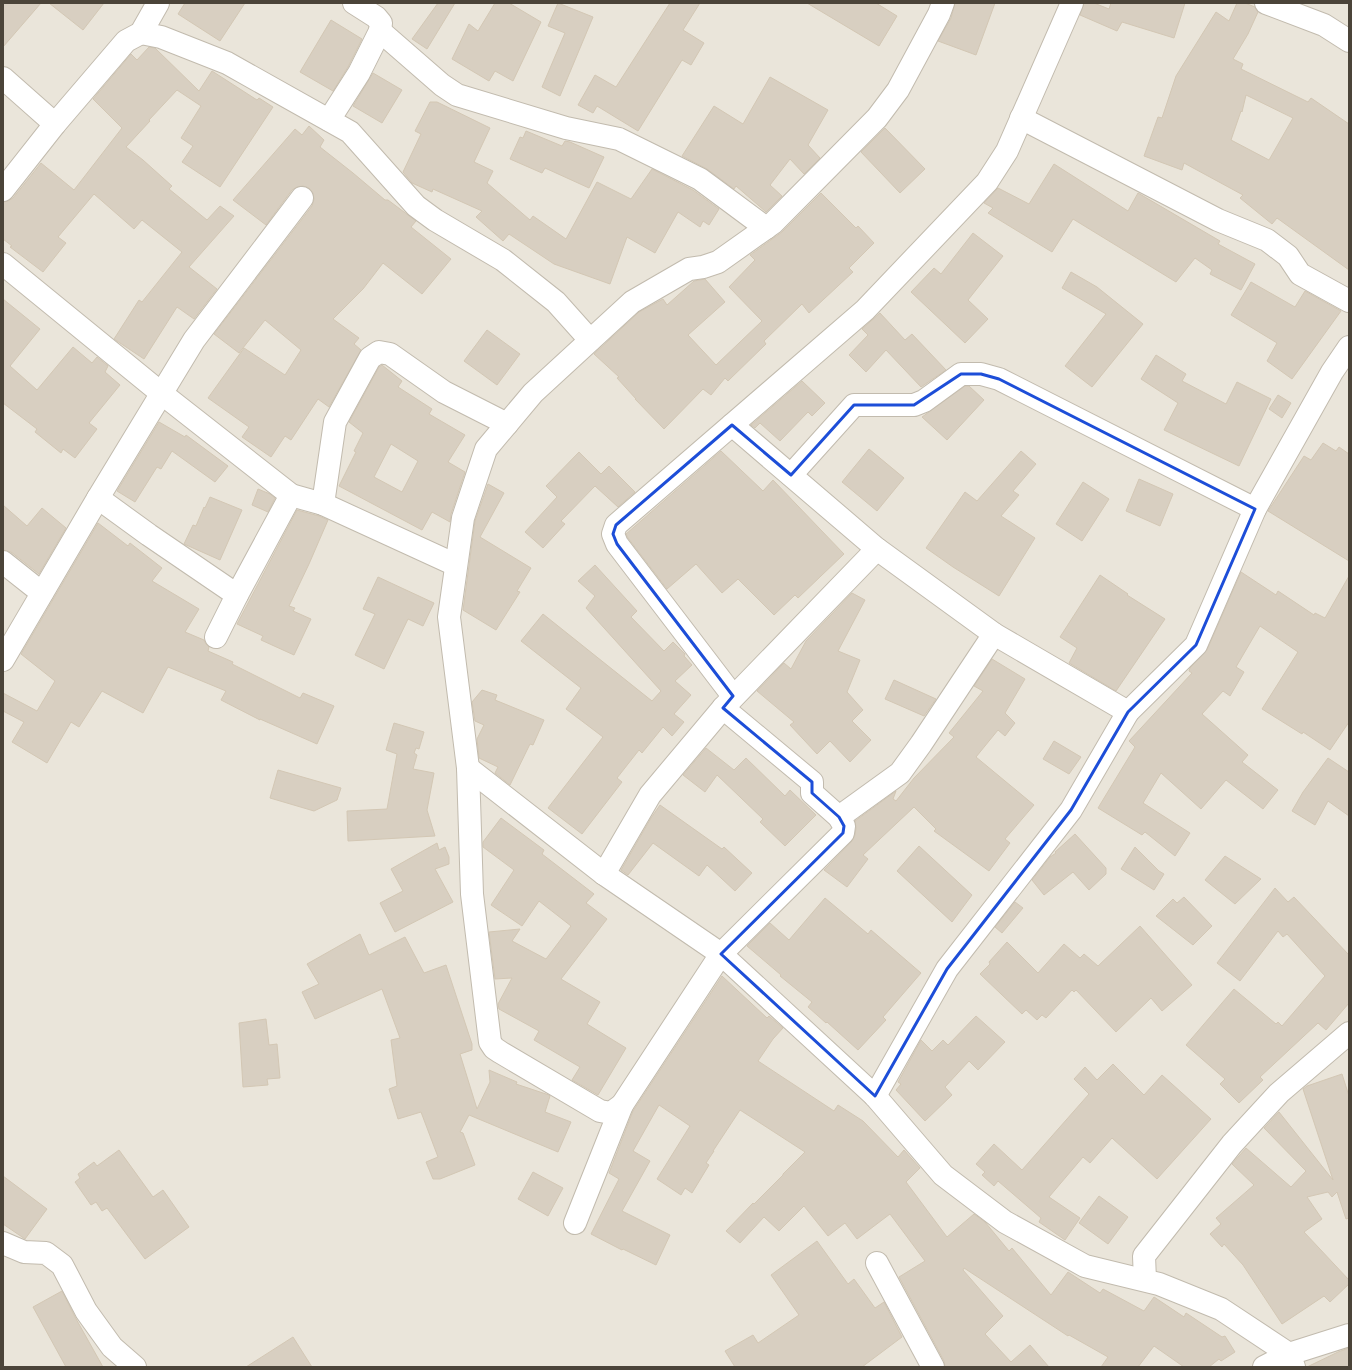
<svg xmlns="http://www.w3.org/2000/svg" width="1352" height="1370" font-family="'Golos Text',sans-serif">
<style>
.residential{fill:#eae5da}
.building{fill:#d8cfc1;stroke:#d3c7b4;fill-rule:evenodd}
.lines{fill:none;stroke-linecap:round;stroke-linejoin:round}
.street-casing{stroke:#c2bbae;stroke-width:24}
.street{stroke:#fff;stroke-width:22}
.marked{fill:none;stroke:#1d4ed8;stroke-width:3;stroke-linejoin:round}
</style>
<rect width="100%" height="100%" fill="#f6f3ec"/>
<rect class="residential" x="3" y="3" width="1346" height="1364"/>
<g class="building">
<polygon points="3,3 41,3 3,47"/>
<polygon points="49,3 104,3 83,30"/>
<polygon points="185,3 245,3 220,41 178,14"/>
<polygon points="438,3 455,3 427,49 412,39"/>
<polygon points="495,3 509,3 541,22 513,81 495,71 489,81 452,59 469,24 478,31"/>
<polygon points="558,3 593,17 560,96 542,87 565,33 548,26"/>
<polygon points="670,3 700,3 683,30 704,43 691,65 682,60 638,131 597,106 593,113 578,105 595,75 616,87"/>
<polygon points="807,3 876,3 897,16 879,46"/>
<polygon points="955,3 995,3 976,55 938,41 951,18"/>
<polygon points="1084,3 1094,3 1109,9 1111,3 1185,3 1174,38 1122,22 1117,31 1080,15"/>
<path d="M1237,3H1245L1255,7L1258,12L1248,34L1233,59L1243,64L1241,69L1308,102L1311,98L1349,124V270L1277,218L1272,224L1240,198L1243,195L1184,163L1182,170L1144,156L1158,117L1162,118L1176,76L1216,12L1229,21ZM1246,95L1293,118L1269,160L1231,140L1241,111L1242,112Z"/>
<polygon points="331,20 362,39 348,67 333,91 300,72"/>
<polygon points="149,47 155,48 199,91 212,71 257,100 259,98 273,107 220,187 182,162 193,146 181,138 201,106 177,90 149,120 150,121 126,147 143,160 172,186 169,189 207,220 220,206 234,216 189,267 217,289 194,319 177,307 144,359 114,339 139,300 142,302 182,252 142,220 134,229 94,194 58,237 66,243 43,272 10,247 12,246 3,239 3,202 8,201 13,198 41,163 74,190 122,128 93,99 131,54 137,60"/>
<polygon points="373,73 402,90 382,123 353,106"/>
<polygon points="770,77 828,110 808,145 820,158 804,174 790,159 770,185 782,196 766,212 736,186 734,189 707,169 682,156 714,106 743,124"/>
<polygon points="430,102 437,102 490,128 474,162 493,171 487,183 530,220 533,216 566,239 597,182 631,199 652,169 693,190 719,209 709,225 703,221 700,227 678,212 655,253 627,237 610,284 554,264 509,234 503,241 476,217 482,211 433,189 432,192 412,183 403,172 421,134 415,131"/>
<polygon points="309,126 324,140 320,147 353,173 385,200 388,200 416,221 411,227 451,259 422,294 383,263 363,289 333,319 359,338 354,344 361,350 329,407 318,399 291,440 285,436 271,457 242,437 249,427 208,398 244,348 285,375 301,350 265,320 239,353 214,334 312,206 314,199 313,193 309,188 303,186 297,187 292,190 266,225 233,200 295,129 302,135"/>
<polygon points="885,128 925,169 900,193 861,152"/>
<polygon points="526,131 562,146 565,141 570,142 604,157 589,188 545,168 542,173 510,159 520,137 523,138"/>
<polygon points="1054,164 1128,211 1138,193 1220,241 1218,244 1255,264 1241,290 1210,274 1212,270 1195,258 1176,282 1073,219 1052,252 988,213 993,208 984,203 998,188 1029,204"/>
<polygon points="821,193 856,228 858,226 874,243 849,268 853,272 809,313 802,304 764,341 766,344 728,381 725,378 711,395 703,389 664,429 635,399 636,399 617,378 619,377 594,354 639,312 663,299 667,305 694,281 705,279 725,302 688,335 716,365 762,321 729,287 755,260 750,255 782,232"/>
<polygon points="973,233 1003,256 968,300 988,319 965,343 911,292 934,268 941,274"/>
<polygon points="1071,272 1097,287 1143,324 1092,387 1065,366 1106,314 1062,288"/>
<polygon points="1251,282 1295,307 1305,291 1341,311 1292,379 1267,361 1277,343 1231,315"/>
<polygon points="3,299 40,329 10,366 37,390 73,347 92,363 97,357 108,366 105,372 120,385 89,423 97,429 75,458 63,449 61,453 35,432 37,429 3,403"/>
<polygon points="880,313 905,340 912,334 946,370 921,387 886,350 866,372 849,355 868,335 862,329"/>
<polygon points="487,330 520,354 497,385 464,361"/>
<polygon points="1156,355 1186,374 1182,381 1226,404 1237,382 1271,399 1239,466 1164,430 1178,403 1141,379"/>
<path d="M382,365L402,381L398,387L432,409L429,414L465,435L448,462L465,472L451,514L450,522L432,512L422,530L339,486L356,452L354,451L363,433L349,422L379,367ZM391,444L418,461L402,492L374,477Z"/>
<polygon points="802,381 825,403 812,416 808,412 780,441 760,423 755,428 751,425"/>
<polygon points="965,386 969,386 984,400 947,440 922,417"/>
<polygon points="1278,395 1291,403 1282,418 1269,409"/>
<polygon points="159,422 185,437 186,435 228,466 215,482 172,451 161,469 157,467 135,502 117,491"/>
<polygon points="1323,443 1336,451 1339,447 1349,454 1349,561 1268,511 1304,456 1311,460"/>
<polygon points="869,449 904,478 877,511 842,482"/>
<polygon points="721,451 763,491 773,480 844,554 798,598 795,595 774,615 738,579 722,593 696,564 667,589 628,538 626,534"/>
<polygon points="1021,451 1036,464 1013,491 1019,495 1001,516 1035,538 999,596 953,567 926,548 965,492 977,501"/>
<polygon points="579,452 601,474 609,466 635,492 618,507 595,486 561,521 565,524 543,548 525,532 557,497 546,486"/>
<polygon points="1139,479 1173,494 1160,526 1126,511"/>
<polygon points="1083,482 1109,499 1082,541 1056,524"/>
<polygon points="488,484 504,493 480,537 531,568 517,591 520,592 496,630 463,610 475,521"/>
<polygon points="258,489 270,494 275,498 268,512 252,505"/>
<polygon points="210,497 242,510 220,560 184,544 193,525 196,526 204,507 205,508"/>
<polygon points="3,505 27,526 42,508 66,528 39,574 11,552 3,550"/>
<polygon points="297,510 319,516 328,520 309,564 289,606 295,608 293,611 311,619 294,655 261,640 263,636 237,624"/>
<polygon points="98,523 128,546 130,543 162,568 152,581 199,609 185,632 204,640 206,644 209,647 208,651 233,662 232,664 300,698 303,693 334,706 317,744 260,719 260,720 221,700 226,691 168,667 143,713 102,691 79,727 71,722 47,763 12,742 24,722 3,711 3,693 37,711 55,681 21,654"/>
<polygon points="595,565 637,611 631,617 664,651 673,642 685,654 684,656 692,665 675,681 691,695 674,714 684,722 672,736 663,727 642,753 639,750 617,778 622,782 582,834 548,808 603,737 566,709 581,688 521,641 543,614 652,701 661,691 586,608 595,596 578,581"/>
<polygon points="1241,572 1276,595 1278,591 1314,615 1315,613 1325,618 1349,576 1349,722 1330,750 1303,732 1302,734 1262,709 1298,652 1260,626 1236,667 1244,672 1230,696 1223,691 1202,714 1248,755 1242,762 1278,790 1263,809 1226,780 1201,809 1161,773 1143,803 1190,833 1175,856 1145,832 1142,835 1098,808 1135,747 1129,741 1192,673 1189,671 1190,668 1207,650"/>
<polygon points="1100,575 1128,594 1127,595 1165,619 1116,691 1069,663 1077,648 1060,637"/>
<polygon points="378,577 434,603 423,626 408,619 384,669 355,655 375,614 363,609"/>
<polygon points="852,593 865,600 838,651 860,660 847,692 863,710 852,721 871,740 850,762 830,741 817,754 790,725 794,722 757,691 784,663 791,669 806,641"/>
<polygon points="992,659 1025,679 1005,713 1015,723 1005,736 998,730 976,757 1034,805 1005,839 1010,843 989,871 934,831 936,829 914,807 863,855 868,859 847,887 824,870 852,841 855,835 856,828 855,821 896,791 893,799 896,801 914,778 954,737 949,733 983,691 974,686"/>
<polygon points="894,680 936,699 924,716 885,699"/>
<polygon points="482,690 497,695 495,700 544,720 533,745 530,744 510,785 495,773 498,767 479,758 477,739 484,725 475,721 472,702"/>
<polygon points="394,723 424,732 419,749 416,748 414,753 417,755 413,769 434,773 427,810 435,836 348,841 347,811 387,809 397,754 386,750"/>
<polygon points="1054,741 1081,757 1069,774 1043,759"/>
<polygon points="706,748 734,770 746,758 785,796 790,790 816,815 785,846 760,822 763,819 717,775 705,792 683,775"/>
<polygon points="1328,758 1349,772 1349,816 1328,801 1315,825 1292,811 1303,792"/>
<polygon points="278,770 341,788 337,800 314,811 270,798"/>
<polygon points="660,805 722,849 724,847 752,873 735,891 707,865 699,876 653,843 628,875 621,870 651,818"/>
<polygon points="501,818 544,850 542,854 594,894 586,903 607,919 561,979 600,1002 587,1024 626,1048 598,1095 572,1080 580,1067 534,1040 539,1031 499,1009 498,1004 512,978 495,979 489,932 520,929 512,941 546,959 571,926 539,901 522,926 491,905 514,870 483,847 483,842"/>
<polygon points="1075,834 1106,868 1106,874 1089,890 1073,872 1044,895 1032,880 1050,857 1056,853 1055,852"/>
<polygon points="437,843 439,850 445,847 449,857 449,864 435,869 453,902 395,932 380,903 403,891 391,869"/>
<polygon points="919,846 972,895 952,922 897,871"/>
<polygon points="1135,847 1159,871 1164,874 1154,890 1121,869"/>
<polygon points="1225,856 1261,879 1235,904 1205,880"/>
<polygon points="1275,888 1288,902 1294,897 1349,955 1349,1003 1326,1030 1318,1023 1260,1077 1263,1080 1239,1103 1220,1084 1225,1079 1186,1045 1234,989 1276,1024 1278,1022 1282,1026 1325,976 1287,934 1283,937 1278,931 1240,981 1217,963"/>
<polygon points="1184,897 1212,926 1193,945 1156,916 1173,899 1177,903"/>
<polygon points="825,898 868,934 871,930 921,973 883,1017 886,1020 858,1050 827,1022 826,1023 808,1007 812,1002 780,976 781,975 747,946 770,923 789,940"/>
<polygon points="1015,902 1023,908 1002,933 995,927"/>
<polygon points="1140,926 1192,985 1162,1011 1151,998 1116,1032 1076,990 1074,992 1072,990 1046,1018 1042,1015 1037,1020 1026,1010 1022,1014 980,974 990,964 989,962 1007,942 1038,973 1064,944 1080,958 1084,954 1098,966"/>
<polygon points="360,934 369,955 405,937 424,973 446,965 472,1044 472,1050 460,1054 477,1109 490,1082 489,1070 517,1082 516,1084 549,1095 550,1096 545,1112 571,1122 558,1152 469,1115 460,1132 463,1133 475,1165 440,1179 433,1179 426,1162 438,1157 421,1112 398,1119 389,1089 397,1086 391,1040 400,1038 382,989 315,1019 302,992 319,984 307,964"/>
<polygon points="722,976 767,1018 769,1016 783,1028 773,1039 758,1061 834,1111 838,1105 863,1121 898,1157 904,1150 920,1168 906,1182 947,1237 974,1214 985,1222 1009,1251 1012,1248 1051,1295 1068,1272 1100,1293 1103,1289 1144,1311 1154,1297 1184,1317 1186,1313 1222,1337 1225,1336 1235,1352 1221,1361 1219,1359 1209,1367 1184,1367 1154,1346 1138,1367 1101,1367 1108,1357 1069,1335 1068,1336 964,1268 963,1270 1003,1316 985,1334 1011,1362 1030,1345 1049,1367 945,1367 944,1361 899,1277 925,1261 890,1214 857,1239 845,1223 828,1236 804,1206 779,1231 764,1217 740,1243 726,1231 753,1203 754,1204 783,1175 783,1174 805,1152 740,1110 713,1151 714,1151 706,1163 709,1165 692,1193 685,1188 681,1195 657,1179 690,1126 659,1105 633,1151 650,1161 622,1211 670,1235 656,1265 623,1249 622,1250 591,1234 619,1179 609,1173 633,1111"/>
<polygon points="976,1016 1005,1042 978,1070 969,1061 945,1087 952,1095 925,1121 896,1090 901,1084 898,1082 921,1040 932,1051 943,1040 948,1045"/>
<polygon points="266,1019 269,1045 277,1044 280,1078 267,1079 268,1085 243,1087 239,1023"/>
<polygon points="1113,1064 1144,1095 1162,1075 1211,1119 1157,1179 1112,1138 1090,1163 1083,1157 1049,1197 1080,1218 1065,1240 1039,1222 1041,1218 998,1181 994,1186 982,1175 985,1172 976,1164 994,1144 1022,1170 1089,1094 1074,1079 1085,1067 1097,1080"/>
<polygon points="1342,1074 1349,1096 1349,1218 1346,1219 1337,1192 1332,1197 1328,1192 1307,1197 1322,1219 1304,1232 1349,1280 1349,1284 1330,1302 1324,1296 1282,1324 1243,1265 1224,1244 1222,1247 1210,1234 1221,1224 1216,1218 1254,1185 1232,1164 1246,1148 1291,1187 1306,1171 1264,1128 1279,1112 1333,1180 1303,1089 1307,1086"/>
<polygon points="119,1150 153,1197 163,1190 189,1227 145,1259 107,1208 102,1211 96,1202 91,1205 75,1182 80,1178 78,1174 94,1162 97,1166"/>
<polygon points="533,1172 563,1188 548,1216 518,1199"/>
<polygon points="3,1176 47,1209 25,1239 3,1224"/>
<polygon points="1099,1196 1128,1217 1108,1244 1079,1223"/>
<polygon points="817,1241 848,1284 854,1279 875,1308 884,1302 902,1337 862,1367 735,1367 725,1351 753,1335 758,1343 799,1315 771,1275"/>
<polygon points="62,1291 75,1317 103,1367 66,1367 33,1307"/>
<polygon points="293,1337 312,1367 246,1367"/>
<polygon points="1349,1348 1349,1367 1307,1367 1338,1352"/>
</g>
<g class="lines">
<g class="street-casing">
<g id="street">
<polyline points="1266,3 1324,25 1349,41"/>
<polyline points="380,31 442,85 457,95 566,128 619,139 700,179 766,228"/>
<polyline points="141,33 161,37 227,63 350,132 416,206 435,220 503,260 556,302 590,340"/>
<polyline points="3,78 55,124"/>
<polyline points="1021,118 1218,220 1267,240 1288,256 1300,274 1349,301"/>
<polyline points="329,120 359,73 380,31 381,23 376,17 354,3"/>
<polyline points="3,190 55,124 126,41 141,33 158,3"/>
<polyline points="3,264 161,393 291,495 323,504 456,565"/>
<polyline points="732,425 877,549 994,634 1128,712"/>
<polyline points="791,475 854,405 914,405 924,401 961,374 981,374 999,379 1255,509"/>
<polyline points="98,498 149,535 237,595"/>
<polyline points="323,504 335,422 370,358 379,352 390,354 444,392 507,424"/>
<polyline points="3,562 42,593"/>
<polyline points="216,637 237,595 291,495"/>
<polyline points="3,660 98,498 194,340 302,198"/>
<polyline points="733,696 617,544 613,534 616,525 865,310 987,182 1007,151 1072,3"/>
<polyline points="468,768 604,874 721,954 875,1096 943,1175 1005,1222 1085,1266 1159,1284 1221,1309 1289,1354 1294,1367"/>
<polyline points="839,817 900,773 921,744 994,634"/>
<polyline points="604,874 650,795 723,708 877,549"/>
<polyline points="875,1096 947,969 1071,810 1128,712 1196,645 1255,509 1332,372 1349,347"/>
<polyline points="622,1105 611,1113 600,1111 500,1052 494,1048 490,1042 472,894 468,768 449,617 463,518 486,449 533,393 632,302 689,269 703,267 718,262 773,223 877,118 898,90 939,14 943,3"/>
<polyline points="575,1223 622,1105 721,954 843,833 844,826 839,817 812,793 812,782 723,708"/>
<polyline points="3,1243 24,1252 46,1253 62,1265 86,1311 112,1347 135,1367"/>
<polyline points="877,1263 933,1367"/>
<polyline points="1145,1280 1144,1256 1232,1144 1279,1093 1349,1033"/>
<polyline points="1264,1367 1289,1354 1349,1335"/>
</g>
</g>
<use href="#street" class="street"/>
</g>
<path class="marked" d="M961,374H981L999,379L1255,509L1196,645L1128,712L1071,810L947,969L875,1096L721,954L843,833L844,826L839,817L812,793V782L723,708L733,696L617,544L613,534L616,525L732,425L791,475L854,405H914Z"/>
<rect width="1352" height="1370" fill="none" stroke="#4b4439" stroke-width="8"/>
</svg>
